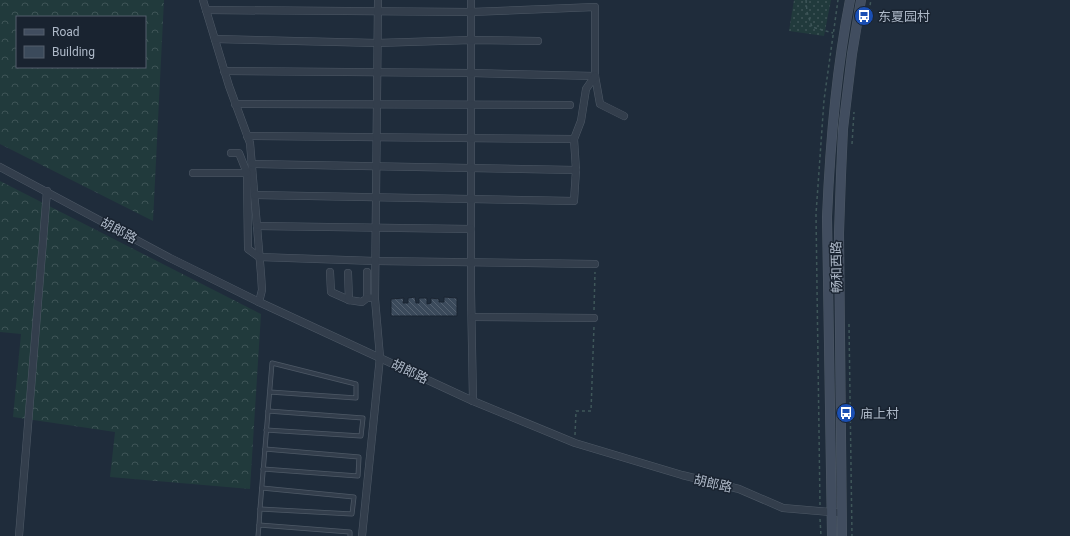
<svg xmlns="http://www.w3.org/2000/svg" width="1070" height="536" font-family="Roboto,'Noto Sans SC',sans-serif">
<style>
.forest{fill:url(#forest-crowns);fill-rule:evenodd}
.park{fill:url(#park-dots)}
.building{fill:url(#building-back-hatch);stroke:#1b2532}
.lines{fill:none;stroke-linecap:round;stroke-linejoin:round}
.lane-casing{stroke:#4e5966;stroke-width:5}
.street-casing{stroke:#4e5966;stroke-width:8}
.secondary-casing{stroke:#4e5966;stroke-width:10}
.path{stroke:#3f575a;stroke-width:1.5;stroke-dasharray:3 3;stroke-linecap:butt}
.lane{stroke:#333e4c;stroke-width:3.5}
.street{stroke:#333e4c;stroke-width:7}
.secondary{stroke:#414d5f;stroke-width:9}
.labels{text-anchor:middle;stroke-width:3;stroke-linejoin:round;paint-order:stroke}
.poi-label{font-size:13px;fill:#aeb9c8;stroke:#192330;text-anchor:start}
.street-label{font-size:13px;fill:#aeb9c8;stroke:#192330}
</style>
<defs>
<pattern id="forest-crowns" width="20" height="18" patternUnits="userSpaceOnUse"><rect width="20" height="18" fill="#213a3c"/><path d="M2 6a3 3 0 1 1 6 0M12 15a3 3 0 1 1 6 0" fill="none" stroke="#3f5457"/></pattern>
<pattern id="park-dots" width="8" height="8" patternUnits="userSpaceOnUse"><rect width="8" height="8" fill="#213a3c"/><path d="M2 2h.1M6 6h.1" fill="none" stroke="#3f5457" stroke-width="1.8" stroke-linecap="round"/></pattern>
<pattern id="building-back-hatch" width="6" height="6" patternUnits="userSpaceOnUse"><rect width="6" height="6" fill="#3b4a5b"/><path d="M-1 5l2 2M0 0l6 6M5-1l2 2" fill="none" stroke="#556271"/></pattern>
</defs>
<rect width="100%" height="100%" fill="#1f2c3b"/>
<g class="forest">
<path d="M0,0H164L153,221L0,144ZM17,17H145V67H17Z"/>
<polygon points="0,181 261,314 250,489 110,477 115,432 13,417 21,334 0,332"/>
</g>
<polygon class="park" points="794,0 831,0 824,36 789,31"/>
<polygon class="building" points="415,297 416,303 419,303 419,298 427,298 427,304 431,303 431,298 439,299 439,302 444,302 444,297 457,298 457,316 391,316 391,299 404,298 403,303 408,303 408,298"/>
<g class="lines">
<g class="lane-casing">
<g id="lane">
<polyline points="266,430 361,436 363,418 268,411"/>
<polyline points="263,469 358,476 359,457 265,449"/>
<polyline points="260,509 352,514 354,497 262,488"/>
<polyline points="259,525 260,509 272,363 356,384 356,398 270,392"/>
<polyline points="258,536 259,525 350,532 350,536"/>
</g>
</g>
<g class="street-casing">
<g id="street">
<polyline points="203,0 229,86 250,143 261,274 262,290 259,302"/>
<polyline points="471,0 471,292 473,401"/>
<polyline points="206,10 471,12 595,7 595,76 600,104 624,116"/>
<polyline points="215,39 377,43 471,40 538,41"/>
<polyline points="224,71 471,73 595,76"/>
<polyline points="235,104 570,105"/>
<polyline points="247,136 574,139"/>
<polyline points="231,153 239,153 247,173 248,249 259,257 375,261 595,264"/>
<polyline points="252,164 576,170"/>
<polyline points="0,167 170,258 259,302 473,401 575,443 682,475 739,489 783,508 842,513"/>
<polyline points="193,173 247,173"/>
<polyline points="255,195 574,201 576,170 574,139 581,121 586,89 595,76"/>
<polyline points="257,226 471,229"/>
<polyline points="330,272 331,292 349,300"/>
<polyline points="367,272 367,298 371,298"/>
<polyline points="348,273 349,300 362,302 367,298"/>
<polyline points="472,317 594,318"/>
<polyline points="19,536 47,191"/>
<polyline points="362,536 380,357 375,299 378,0"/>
</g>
</g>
<g class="secondary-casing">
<g id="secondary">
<path d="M832,536L827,217C830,145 836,71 850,0"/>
<polyline points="842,536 839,233 841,175 843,129 852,54 861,0"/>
</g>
</g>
<g class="path">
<polyline points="806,0 807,12 812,27 833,33"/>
<polyline points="869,11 871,0"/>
<polyline points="852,144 854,112"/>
<polyline points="594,310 595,272"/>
<polyline points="849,324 852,536"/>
<polyline points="575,435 576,411 591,411 594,326"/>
<polyline points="820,505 816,214 824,100 838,0"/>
<polyline points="820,519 821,536"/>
</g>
<use href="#lane" class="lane"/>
<use href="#street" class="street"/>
<use href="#secondary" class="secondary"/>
</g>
<defs>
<g id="bus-disc" transform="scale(1)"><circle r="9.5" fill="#1a4fb4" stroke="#192330"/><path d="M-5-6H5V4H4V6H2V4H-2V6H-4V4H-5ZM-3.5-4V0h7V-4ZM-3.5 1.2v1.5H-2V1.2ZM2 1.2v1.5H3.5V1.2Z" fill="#fff"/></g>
</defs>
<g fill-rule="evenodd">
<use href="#bus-disc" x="864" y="16"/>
<use href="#bus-disc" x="846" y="413"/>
</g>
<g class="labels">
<g class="poi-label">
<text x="878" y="21">东夏园村</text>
<text x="860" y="418">庙上村</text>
</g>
<g class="street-label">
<text transform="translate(119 230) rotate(28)" y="5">胡郎路</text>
<text transform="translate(836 267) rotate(-91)" y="5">畅和西路</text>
<text transform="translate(410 371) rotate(26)" y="5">胡郎路</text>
<text transform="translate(713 483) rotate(13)" y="5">胡郎路</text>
</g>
</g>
<rect x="16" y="16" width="130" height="52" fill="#192330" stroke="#555f6d"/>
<rect x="24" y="29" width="20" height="6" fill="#414d5f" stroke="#555f6d"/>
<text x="52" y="36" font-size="12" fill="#aeb9c8">Road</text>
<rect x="24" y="46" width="20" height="12" fill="#3b4a5b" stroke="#555f6d"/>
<text x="52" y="56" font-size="12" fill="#aeb9c8">Building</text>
</svg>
